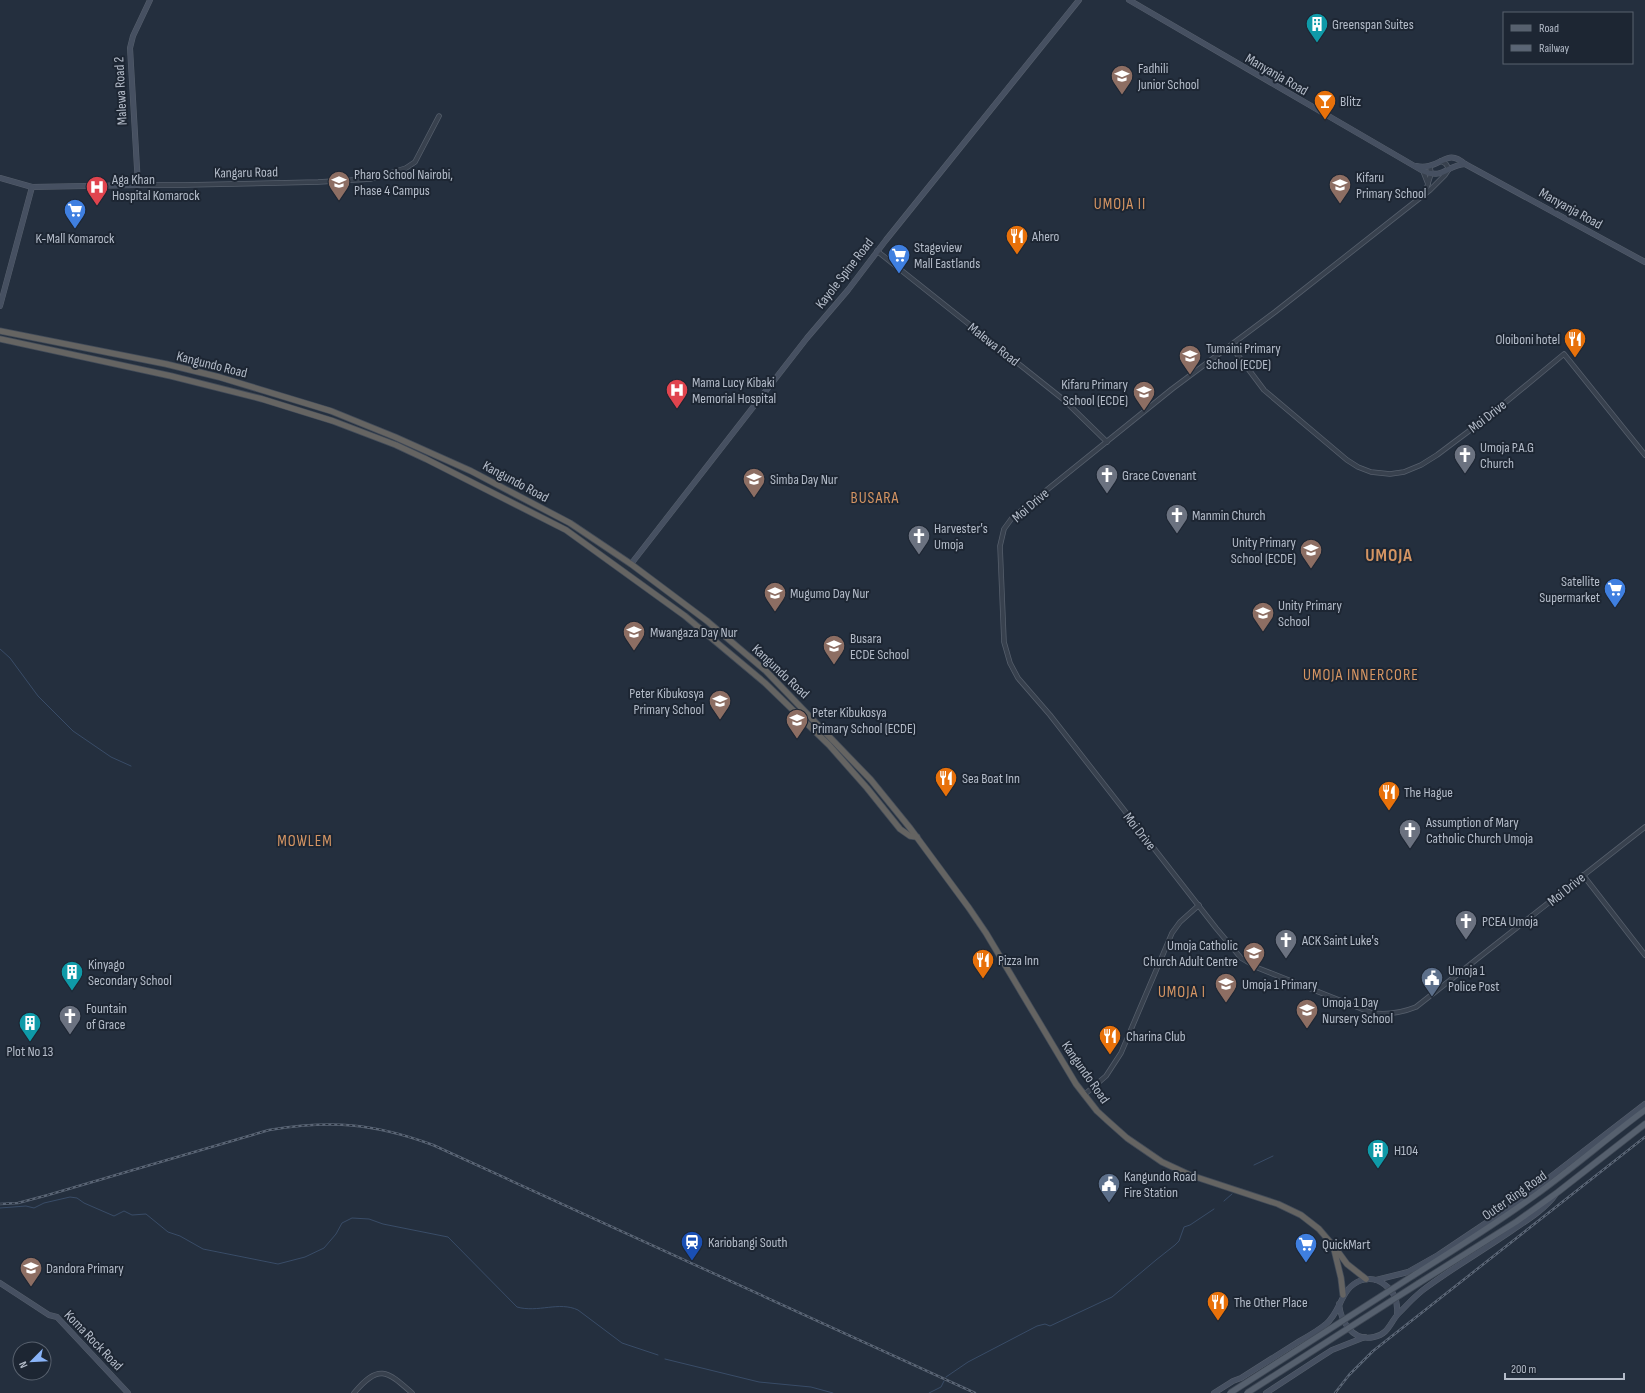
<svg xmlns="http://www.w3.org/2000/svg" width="1645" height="1393" font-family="'Sofia Sans Condensed',sans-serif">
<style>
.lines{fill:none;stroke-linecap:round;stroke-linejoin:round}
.stream{stroke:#394c67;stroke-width:1}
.tertiary-casing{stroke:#565f6c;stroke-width:5.5}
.secondary-casing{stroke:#565f6c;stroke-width:6}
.primary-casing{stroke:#414a57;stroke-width:7}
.trunk-casing{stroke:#434c59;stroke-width:7}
.tertiary{stroke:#38414e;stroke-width:4}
.secondary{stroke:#465061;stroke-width:5}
.primary{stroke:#56606e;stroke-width:5.5}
.trunk{stroke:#656462;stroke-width:5.5}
.rail-casing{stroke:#5a6575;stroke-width:2.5}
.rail{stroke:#1d2633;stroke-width:1;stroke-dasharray:3;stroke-linecap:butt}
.primary-bridge-casing{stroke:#414a57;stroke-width:7;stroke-linecap:butt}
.primary-bridge{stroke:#56606e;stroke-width:5.5}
.labels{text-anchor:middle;stroke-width:4;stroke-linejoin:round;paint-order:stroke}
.poi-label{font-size:14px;fill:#b4bcc9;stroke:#1d2633;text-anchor:start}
.street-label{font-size:14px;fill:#b4bcc9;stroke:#1d2633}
.quarter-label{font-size:16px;letter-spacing:1px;fill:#d59563;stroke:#1d2633}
.district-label{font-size:18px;font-weight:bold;letter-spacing:1px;fill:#d59563;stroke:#1d2633}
</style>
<rect width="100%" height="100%" fill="#242f3e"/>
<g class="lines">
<g class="stream">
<polyline points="0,649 10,658 38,696 73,731 111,757 131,766"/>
<polyline points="1254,1165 1273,1156"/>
<polyline points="1224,1201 1232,1194"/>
<path d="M0,1208L26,1206L34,1208L44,1203L70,1197L77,1198L84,1203L114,1216L124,1211L132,1215L146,1214L168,1232L180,1236L203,1249L278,1264L305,1257L324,1248L336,1234L342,1223L352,1218L369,1219L383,1224L448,1237L517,1307C538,1313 559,1301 578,1310L622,1343L658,1355"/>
<polyline points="665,1359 759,1382 811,1387 833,1393"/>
<polyline points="946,1377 968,1362 1037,1326 1045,1324 1050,1326 1112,1297 1156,1260 1175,1245 1179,1241 1184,1227 1190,1225 1214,1209"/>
<polyline points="929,1393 941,1387 944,1381"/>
</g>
<g class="tertiary-casing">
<g id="tertiary">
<path d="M1441,161L1446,164L1449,169L1445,175L1430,190L1275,312L1172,389L1012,518L1004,529L1000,546L1004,642L1010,663L1018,678L1050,715L1216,928L1241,958L1258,968L1372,1013C1388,1015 1401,1013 1416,1007L1645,827"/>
<polyline points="1423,171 1428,184"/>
<polyline points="138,185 184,185 318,182 371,179 406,168 415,162 439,116"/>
<polyline points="1425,193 1431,174 1430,166"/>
<polyline points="877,251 1064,400 1107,442"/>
<polyline points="1231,346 1264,390 1347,460 1358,467 1371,472 1390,474 1404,472 1421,465 1437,455 1489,416 1564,354 1645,455"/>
<polyline points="1583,875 1645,955"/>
<polyline points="1084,1095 1106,1076 1121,1053 1172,933 1180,922 1199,905"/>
<path d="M354,1393C379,1363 387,1371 412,1393"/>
</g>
</g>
<g class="secondary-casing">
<g id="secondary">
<path d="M1129,0L1423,171C1443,180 1447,165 1465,164"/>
<path d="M1416,166C1420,167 1425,167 1429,166C1445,162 1449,150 1465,164L1645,262"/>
<polyline points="0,178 32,187 138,185 130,48 133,36 150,0"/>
<polyline points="0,306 32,187"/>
<polyline points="631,564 807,338 848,290 886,240 1079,0"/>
<polyline points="1376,1280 1408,1272 1438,1255 1523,1198 1645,1104"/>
<polyline points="0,1283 49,1315 57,1317 128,1393"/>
<path d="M1339,1304C1341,1321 1352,1342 1374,1337C1389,1334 1390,1322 1399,1313C1407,1305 1414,1297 1423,1290C1452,1268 1484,1250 1514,1229C1529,1219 1545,1209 1556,1194"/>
<path d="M1214,1393L1233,1381L1241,1378C1260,1366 1279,1354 1298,1342C1307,1337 1318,1331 1326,1324C1342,1311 1340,1287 1362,1280C1370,1278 1378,1279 1385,1285C1395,1292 1398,1302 1397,1314"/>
<polyline points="1266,1393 1321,1357 1332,1350 1365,1337"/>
</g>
</g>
<g class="primary-casing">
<g id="primary">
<path d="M1414,1275C1454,1250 1495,1224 1534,1196C1572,1169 1607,1138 1645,1110"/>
<polyline points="1419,1283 1516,1222 1558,1192 1645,1124"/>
</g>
</g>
<g class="trunk-casing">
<g id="trunk">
<polyline points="0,331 166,364 219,377 331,411 395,437 471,471 570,523 631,564 707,621 766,671 871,780 910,828 969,908 986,933 1076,1084 1097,1111 1109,1122 1127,1138 1162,1162 1190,1175 1278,1204 1301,1215 1319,1229 1336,1249 1347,1264 1366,1279"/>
<polyline points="0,339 171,376 262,399 333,421 396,445 426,459 566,530 685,616 765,683 829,745 867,788 900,829 910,836 917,837"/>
<polyline points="1334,1249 1341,1278 1343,1295"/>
</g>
</g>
<use href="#tertiary" class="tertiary"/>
<use href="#secondary" class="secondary"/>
<use href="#primary" class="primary"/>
<use href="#trunk" class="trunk"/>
<g class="rail-casing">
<g id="rail">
<path d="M0,1204L18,1203L48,1195L269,1130C332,1120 373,1123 433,1145L975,1393"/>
<polyline points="1335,1393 1349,1375 1373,1351 1645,1137"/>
</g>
</g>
<use href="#rail" class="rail"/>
<g class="primary-bridge-casing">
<g id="primary-bridge">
<polyline points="1230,1393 1414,1275"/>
<polyline points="1247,1393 1419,1283"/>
</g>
</g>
<use href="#primary-bridge" class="primary-bridge"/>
</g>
<defs>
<g id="building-pin" transform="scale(1.15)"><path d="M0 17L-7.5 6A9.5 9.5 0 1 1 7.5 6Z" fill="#0f9aa8" stroke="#1d2633"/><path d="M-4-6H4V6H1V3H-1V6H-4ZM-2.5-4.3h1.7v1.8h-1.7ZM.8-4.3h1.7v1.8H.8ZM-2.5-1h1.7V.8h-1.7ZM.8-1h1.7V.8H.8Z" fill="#fff"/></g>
<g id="school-pin" transform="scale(1.15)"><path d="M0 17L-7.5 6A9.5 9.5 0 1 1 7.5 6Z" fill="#8d6e63" stroke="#1d2633"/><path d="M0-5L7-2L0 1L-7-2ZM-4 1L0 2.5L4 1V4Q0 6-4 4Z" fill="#fff"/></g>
<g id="bar-pin" transform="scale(1.15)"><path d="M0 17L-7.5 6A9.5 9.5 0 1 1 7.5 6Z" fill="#e8710a" stroke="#1d2633"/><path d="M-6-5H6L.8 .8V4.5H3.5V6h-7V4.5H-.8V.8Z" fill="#fff"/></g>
<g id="hospital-pin" transform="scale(1.15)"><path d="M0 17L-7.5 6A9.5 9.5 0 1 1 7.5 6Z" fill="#e0444e" stroke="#1d2633"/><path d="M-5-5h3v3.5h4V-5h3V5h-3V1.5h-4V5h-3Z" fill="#fff"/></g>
<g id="supermarket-pin" transform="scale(1.15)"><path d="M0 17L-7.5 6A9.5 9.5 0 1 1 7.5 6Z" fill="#3f7fe0" stroke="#1d2633"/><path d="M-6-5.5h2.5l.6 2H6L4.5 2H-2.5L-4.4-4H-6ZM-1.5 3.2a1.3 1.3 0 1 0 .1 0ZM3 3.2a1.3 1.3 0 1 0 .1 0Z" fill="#fff"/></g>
<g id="restaurant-pin" transform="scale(1.15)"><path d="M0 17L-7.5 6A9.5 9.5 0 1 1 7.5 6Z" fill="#e8710a" stroke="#1d2633"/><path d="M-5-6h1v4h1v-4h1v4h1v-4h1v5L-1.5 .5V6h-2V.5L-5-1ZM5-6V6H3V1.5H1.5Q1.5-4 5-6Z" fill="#fff"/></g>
<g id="church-pin" transform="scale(1.15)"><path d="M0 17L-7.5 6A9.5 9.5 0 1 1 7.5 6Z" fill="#6b7280" stroke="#1d2633"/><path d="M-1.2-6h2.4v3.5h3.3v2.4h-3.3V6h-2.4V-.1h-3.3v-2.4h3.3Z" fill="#fff"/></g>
<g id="civic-pin" transform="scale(1.15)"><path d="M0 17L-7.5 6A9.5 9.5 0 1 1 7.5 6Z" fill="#5c6f8a" stroke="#1d2633"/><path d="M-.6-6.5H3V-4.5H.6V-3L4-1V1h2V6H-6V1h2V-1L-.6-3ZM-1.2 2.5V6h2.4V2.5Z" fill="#fff"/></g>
<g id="station-pin" transform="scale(1.15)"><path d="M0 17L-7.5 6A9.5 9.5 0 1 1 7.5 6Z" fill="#1a4fb4" stroke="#1d2633"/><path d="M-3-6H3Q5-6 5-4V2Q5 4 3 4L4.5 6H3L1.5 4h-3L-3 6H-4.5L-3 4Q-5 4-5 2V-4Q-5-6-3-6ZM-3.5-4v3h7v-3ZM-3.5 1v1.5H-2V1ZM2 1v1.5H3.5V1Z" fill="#fff"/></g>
</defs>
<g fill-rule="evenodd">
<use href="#building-pin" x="1317" y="24"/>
<use href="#school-pin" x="1122" y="76"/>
<use href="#bar-pin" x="1325" y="101"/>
<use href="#school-pin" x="339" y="182"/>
<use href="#school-pin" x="1340" y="185"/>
<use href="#hospital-pin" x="97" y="187"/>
<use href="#supermarket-pin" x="75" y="210"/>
<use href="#restaurant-pin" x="1017" y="236"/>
<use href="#supermarket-pin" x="899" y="255"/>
<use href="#restaurant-pin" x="1575" y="339"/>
<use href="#school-pin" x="1190" y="356"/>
<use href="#hospital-pin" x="677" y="390"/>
<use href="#school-pin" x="1144" y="392"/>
<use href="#church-pin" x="1465" y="455"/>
<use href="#church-pin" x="1107" y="475"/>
<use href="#school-pin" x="754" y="479"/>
<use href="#church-pin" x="1177" y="515"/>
<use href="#church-pin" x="919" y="536"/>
<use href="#school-pin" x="1311" y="550"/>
<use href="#supermarket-pin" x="1615" y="589"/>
<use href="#school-pin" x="775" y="593"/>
<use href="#school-pin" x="1263" y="613"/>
<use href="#school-pin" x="634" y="632"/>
<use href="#school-pin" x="834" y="646"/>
<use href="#school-pin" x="720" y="701"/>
<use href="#school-pin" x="797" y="720"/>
<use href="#restaurant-pin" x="946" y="778"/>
<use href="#restaurant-pin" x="1389" y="792"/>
<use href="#church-pin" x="1410" y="830"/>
<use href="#church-pin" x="1466" y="921"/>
<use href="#church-pin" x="1286" y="940"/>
<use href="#school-pin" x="1254" y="953"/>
<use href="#restaurant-pin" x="983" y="960"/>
<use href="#building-pin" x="72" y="972"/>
<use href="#civic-pin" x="1432" y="978"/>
<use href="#school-pin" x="1226" y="984"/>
<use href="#school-pin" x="1307" y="1010"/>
<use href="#church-pin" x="70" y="1016"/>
<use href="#building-pin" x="30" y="1023"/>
<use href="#restaurant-pin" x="1110" y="1036"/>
<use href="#building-pin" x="1378" y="1150"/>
<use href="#civic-pin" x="1109" y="1184"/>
<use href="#station-pin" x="692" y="1242"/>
<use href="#supermarket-pin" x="1306" y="1244"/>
<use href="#school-pin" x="31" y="1268"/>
<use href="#restaurant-pin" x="1218" y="1302"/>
</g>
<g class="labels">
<g class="poi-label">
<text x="1332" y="29">Greenspan Suites</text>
<text x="1138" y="73">Fadhili<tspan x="1138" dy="16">Junior School</tspan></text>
<text x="1340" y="106">Blitz</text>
<text x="354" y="179">Pharo School Nairobi,<tspan x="354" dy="16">Phase 4 Campus</tspan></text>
<text x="1356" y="182">Kifaru<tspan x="1356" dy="16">Primary School</tspan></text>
<text x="112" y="184">Aga Khan<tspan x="112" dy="16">Hospital Komarock</tspan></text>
<text x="1032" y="241">Ahero</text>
<text x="75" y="243" text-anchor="middle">K-Mall Komarock</text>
<text x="914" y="252">Stageview<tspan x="914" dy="16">Mall Eastlands</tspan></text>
<text x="1560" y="344" text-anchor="end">Oloiboni hotel</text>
<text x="1206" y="353">Tumaini Primary<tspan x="1206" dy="16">School (ECDE)</tspan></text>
<text x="692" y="387">Mama Lucy Kibaki<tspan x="692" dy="16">Memorial Hospital</tspan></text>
<text x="1128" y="389" text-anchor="end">Kifaru Primary<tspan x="1128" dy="16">School (ECDE)</tspan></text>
<text x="1480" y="452">Umoja P.A.G<tspan x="1480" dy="16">Church</tspan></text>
<text x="1122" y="480">Grace Covenant</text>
<text x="770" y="484">Simba Day Nur</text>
<text x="1192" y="520">Manmin Church</text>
<text x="934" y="533">Harvester's<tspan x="934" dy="16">Umoja</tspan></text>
<text x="1296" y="547" text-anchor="end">Unity Primary<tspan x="1296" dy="16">School (ECDE)</tspan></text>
<text x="1600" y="586" text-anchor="end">Satellite<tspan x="1600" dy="16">Supermarket</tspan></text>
<text x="790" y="598">Mugumo Day Nur</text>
<text x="1278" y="610">Unity Primary<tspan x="1278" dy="16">School</tspan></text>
<text x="650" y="637">Mwangaza Day Nur</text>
<text x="850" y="643">Busara<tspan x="850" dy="16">ECDE School</tspan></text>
<text x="704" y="698" text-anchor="end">Peter Kibukosya<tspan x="704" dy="16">Primary School</tspan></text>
<text x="812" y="717">Peter Kibukosya<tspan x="812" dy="16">Primary School (ECDE)</tspan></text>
<text x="962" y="783">Sea Boat Inn</text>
<text x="1404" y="797">The Hague</text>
<text x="1426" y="827">Assumption of Mary<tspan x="1426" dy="16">Catholic Church Umoja</tspan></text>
<text x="1482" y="926">PCEA Umoja</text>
<text x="1302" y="945">ACK Saint Luke's</text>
<text x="1238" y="950" text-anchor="end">Umoja Catholic<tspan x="1238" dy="16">Church Adult Centre</tspan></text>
<text x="998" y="965">Pizza Inn</text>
<text x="88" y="969">Kinyago<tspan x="88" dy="16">Secondary School</tspan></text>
<text x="1448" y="975">Umoja 1<tspan x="1448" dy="16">Police Post</tspan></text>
<text x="1242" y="989">Umoja 1 Primary</text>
<text x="1322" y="1007">Umoja 1 Day<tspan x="1322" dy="16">Nursery School</tspan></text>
<text x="86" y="1013">Fountain<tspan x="86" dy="16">of Grace</tspan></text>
<text x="1126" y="1041">Charina Club</text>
<text x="30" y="1056" text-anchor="middle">Plot No 13</text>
<text x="1394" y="1155">H104</text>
<text x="1124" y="1181">Kangundo Road<tspan x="1124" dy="16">Fire Station</tspan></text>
<text x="708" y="1247">Kariobangi South</text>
<text x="1322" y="1249">QuickMart</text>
<text x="46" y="1273">Dandora Primary</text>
<text x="1234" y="1307">The Other Place</text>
</g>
<g class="street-label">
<text transform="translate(1277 74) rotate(30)" y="5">Manyanja Road</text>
<text transform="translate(120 91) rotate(-93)" y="5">Malewa Road 2</text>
<text transform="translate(246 172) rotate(-1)" y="5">Kangaru Road</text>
<text transform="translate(1571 208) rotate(29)" y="5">Manyanja Road</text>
<text transform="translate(844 273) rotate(-52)" y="5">Kayole Spine Road</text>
<text transform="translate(994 344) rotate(38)" y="5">Malewa Road</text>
<text transform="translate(212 364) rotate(14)" y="5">Kangundo Road</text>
<text transform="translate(1487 416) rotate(-38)" y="5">Moi Drive</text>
<text transform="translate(516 481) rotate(28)" y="5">Kangundo Road</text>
<text transform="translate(1030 505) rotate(-41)" y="5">Moi Drive</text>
<text transform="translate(781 671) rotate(43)" y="5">Kangundo Road</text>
<text transform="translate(1140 831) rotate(52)" y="5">Moi Drive</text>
<text transform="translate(1566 889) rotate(-39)" y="5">Moi Drive</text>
<text transform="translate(1086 1072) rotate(55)" y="5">Kangundo Road</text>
<text transform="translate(1514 1195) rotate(-35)" y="5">Outer Ring Road</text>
<text transform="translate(94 1340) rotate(46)" y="5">Koma Rock Road</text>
</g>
<g class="quarter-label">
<text x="1120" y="209">UMOJA II</text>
<text x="875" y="503">BUSARA</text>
<text x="1361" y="680">UMOJA INNERCORE</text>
<text x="305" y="846">MOWLEM</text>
<text x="1182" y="997">UMOJA I</text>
</g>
<g class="district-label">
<text x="1389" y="561">UMOJA</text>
</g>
</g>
<rect x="1503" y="12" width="130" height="52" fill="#1d2633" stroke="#59626f"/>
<rect x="1511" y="25" width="20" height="6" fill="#56606e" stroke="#59626f"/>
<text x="1539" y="32" font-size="12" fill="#b4bcc9">Road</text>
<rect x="1511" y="45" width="20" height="6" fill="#5a6575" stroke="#59626f"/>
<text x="1539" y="52" font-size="12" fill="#b4bcc9">Railway</text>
<g transform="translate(32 1361) rotate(246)"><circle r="19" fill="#1d2633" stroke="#59626f"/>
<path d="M0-3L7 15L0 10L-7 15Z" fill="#8ab4f8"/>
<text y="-6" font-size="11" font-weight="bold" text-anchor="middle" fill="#b4bcc9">N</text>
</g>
<path d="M1505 1373v6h119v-6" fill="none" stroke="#b4bcc9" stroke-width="2"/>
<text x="1511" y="1373" font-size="12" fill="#b4bcc9" stroke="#1d2633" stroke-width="3" paint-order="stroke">200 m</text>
</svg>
